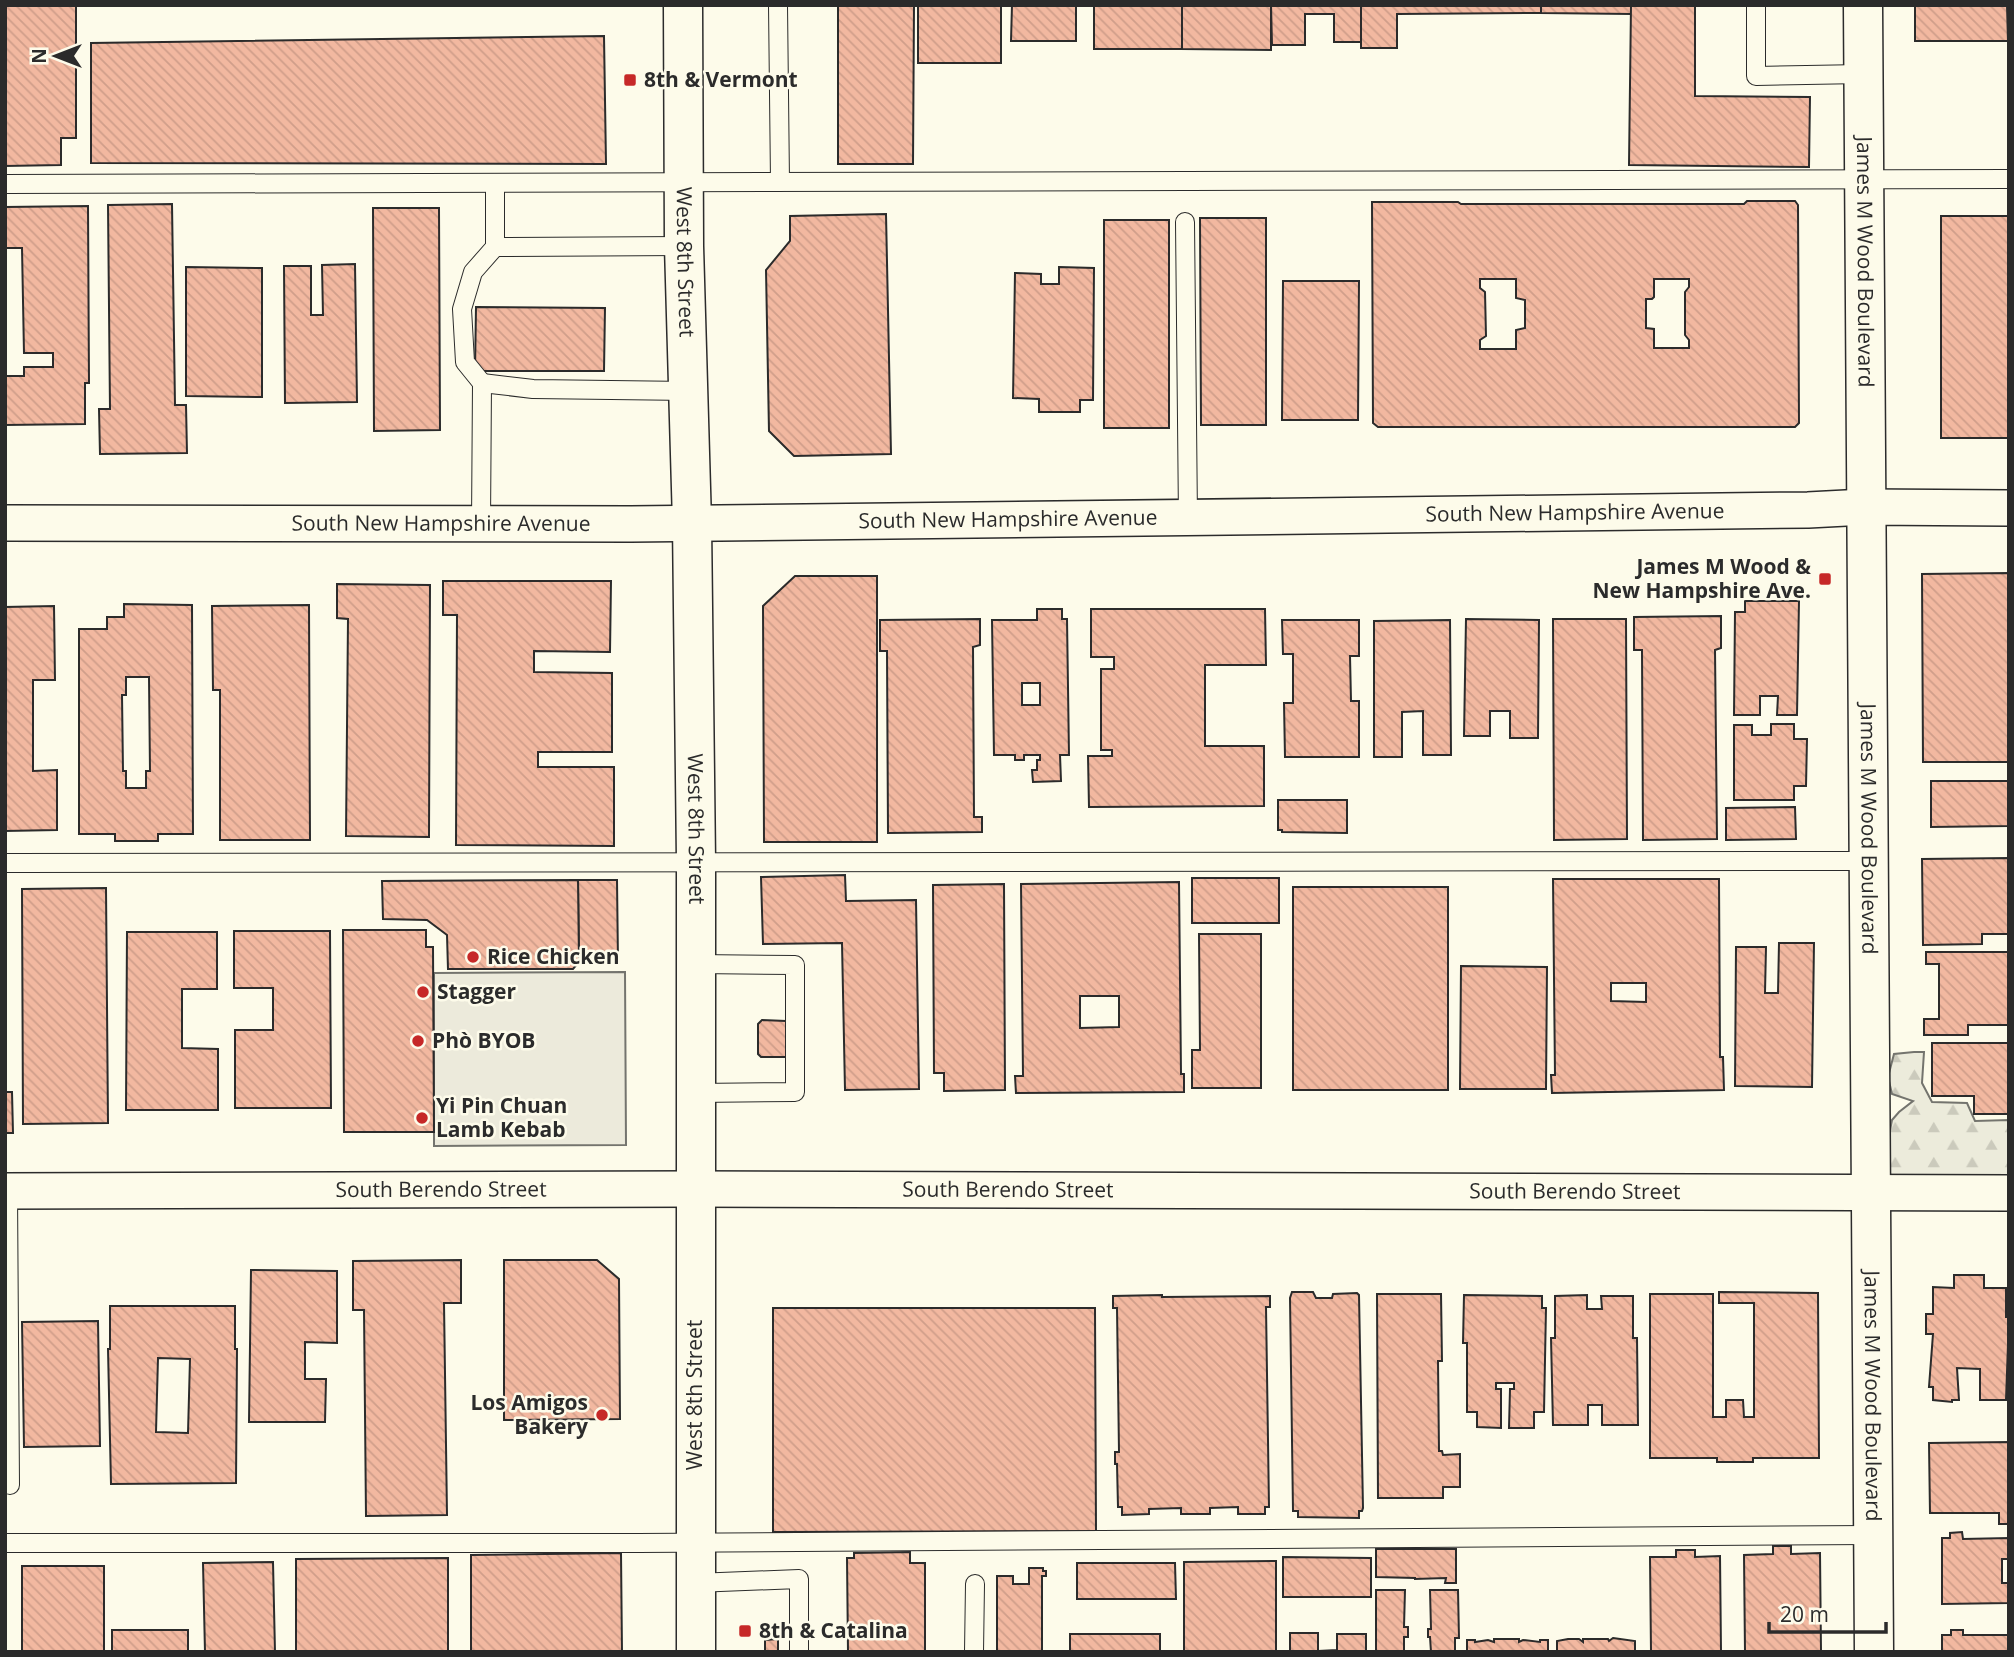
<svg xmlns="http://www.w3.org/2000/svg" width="2014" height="1657" font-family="'Open Sans',sans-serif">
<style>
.forest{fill:url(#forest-firs);stroke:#74746e;stroke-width:2}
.parking{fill:#eceadb;stroke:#74746e;stroke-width:2}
.building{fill:url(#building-back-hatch);stroke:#2b2b2b;stroke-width:2;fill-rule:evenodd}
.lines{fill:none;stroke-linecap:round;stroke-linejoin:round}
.service-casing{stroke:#2b2b2b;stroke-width:20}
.minor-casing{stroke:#2b2b2b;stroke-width:38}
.tertiary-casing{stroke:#2b2b2b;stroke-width:41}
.secondary-casing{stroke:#2b2b2b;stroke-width:41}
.service{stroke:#fdfbea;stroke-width:18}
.minor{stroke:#fdfbea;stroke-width:35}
.tertiary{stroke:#fdfbea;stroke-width:38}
.secondary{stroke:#fdfbea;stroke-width:38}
.poi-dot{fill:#c62828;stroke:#fdfbea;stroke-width:2.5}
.labels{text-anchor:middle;stroke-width:5;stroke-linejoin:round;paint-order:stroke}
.poi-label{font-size:21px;font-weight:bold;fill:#2b2b2b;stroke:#fdfbea;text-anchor:start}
.street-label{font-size:21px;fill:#2b2b2b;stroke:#fdfbea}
</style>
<defs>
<pattern id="forest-firs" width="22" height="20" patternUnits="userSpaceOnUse" patternTransform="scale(1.75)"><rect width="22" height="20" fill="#ecebdb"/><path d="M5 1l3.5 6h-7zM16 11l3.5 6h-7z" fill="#cbcabc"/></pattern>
<pattern id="building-back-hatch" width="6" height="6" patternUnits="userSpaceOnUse" patternTransform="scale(1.75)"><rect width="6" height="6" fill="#f2b8a0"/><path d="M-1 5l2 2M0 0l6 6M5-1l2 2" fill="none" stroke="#d09e8a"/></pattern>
</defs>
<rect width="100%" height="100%" fill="#fdfbea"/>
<polygon class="forest" points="1914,1052 1924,1052 1922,1083 1932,1102 1967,1103 1975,1121 2009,1120 2009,1179 1901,1178 1882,1172 1892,1120 1899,1112 1913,1101 1892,1094 1888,1077 1894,1054"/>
<polygon class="parking" points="625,972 626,1145 434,1146 434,973"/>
<g class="building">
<polygon points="5,5 76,5 76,138 61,138 61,165 5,166"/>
<polygon points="838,5 914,5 913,164 838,164"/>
<rect x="918" y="5" width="83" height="58"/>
<polygon points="1012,5 1076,5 1076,41 1011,41"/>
<rect x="1094" y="5" width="88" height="44"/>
<polygon points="1182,5 1271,5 1271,50 1182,49"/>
<polygon points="1271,5 1361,5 1361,42 1334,42 1334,14 1305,14 1305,45 1272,45"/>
<polygon points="1361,5 1541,5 1541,13 1397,14 1397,48 1361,48"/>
<polygon points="1541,5 1631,5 1631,14 1541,13"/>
<polygon points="1631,5 1695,5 1695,96 1810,97 1809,167 1629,165"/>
<polygon points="1915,5 2007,5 2008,41 1915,41"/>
<polygon points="604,36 606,164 91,163 91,43"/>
<path d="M1747,201H1795L1798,205L1799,423L1795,427H1378L1373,423L1372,202H1458L1461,204H1744ZM1480,279H1516V298L1525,300V328L1516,330V349H1480V340L1486,336L1485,292L1480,288ZM1654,279H1689V287L1685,292V335L1689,340V348H1654V329L1646,328V299H1652L1654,297Z"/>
<polygon points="172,204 175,405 186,405 187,453 100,454 99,409 110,409 108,205"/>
<polygon points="88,206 89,383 85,383 85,424 5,425 5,376 24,376 24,367 53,367 53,353 24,353 22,248 5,248 5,207"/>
<polygon points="373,208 439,208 440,430 374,431"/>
<polygon points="886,214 891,454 794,456 769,431 766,270 790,241 790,216"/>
<rect x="1941" y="216" width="68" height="222"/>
<polygon points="1200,218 1266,218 1266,425 1201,425"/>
<rect x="1104" y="220" width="65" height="208"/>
<polygon points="355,264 357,402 285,403 284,266 311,266 311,315 323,315 322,265"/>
<polygon points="186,267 262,268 262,397 186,396"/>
<polygon points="1059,267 1094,268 1093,400 1080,400 1080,412 1039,412 1039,399 1013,398 1015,273 1041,274 1041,284 1059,284"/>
<polygon points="1283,281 1359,281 1358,420 1282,420"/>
<polygon points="476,307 605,308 604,371 475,371"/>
<polygon points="2009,573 2009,762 1923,762 1922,574"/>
<polygon points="795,576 877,576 877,842 764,842 763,606"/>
<polygon points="443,581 611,581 610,652 534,651 534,672 612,673 612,752 538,752 538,767 614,767 614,846 456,845 457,615 443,615"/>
<polygon points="337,584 430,585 429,837 346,836 348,619 337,618"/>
<polygon points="1745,601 1799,601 1797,715 1777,715 1778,696 1760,696 1760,715 1734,715 1735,612 1745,612"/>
<path d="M124,604L192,605L193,834H158V841H115V834H79V629H107V617H124ZM126,677H149L150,771H146V788H126V771H123L122,695H126Z"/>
<polygon points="309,605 310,840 220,840 220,690 213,690 212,606"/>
<polygon points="54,606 55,680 33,680 33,771 57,770 57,830 5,831 5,607"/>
<path d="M1037,609H1062V619H1067L1069,755H1060L1061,781L1033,782L1032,770H1037V760H1040V755H1024V760H1015V755H994L992,620H1037ZM1022,683H1040V705H1022Z"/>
<polygon points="1091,609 1265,609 1266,665 1205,665 1205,746 1264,746 1264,806 1089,807 1088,756 1112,756 1112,750 1101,750 1101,669 1114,669 1114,657 1091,657"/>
<polygon points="1721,616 1721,648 1715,650 1717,839 1643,840 1642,650 1634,650 1634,617"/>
<polygon points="980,619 980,645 973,647 974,817 982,817 982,832 888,833 887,651 880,651 880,620"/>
<polygon points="1466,619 1539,620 1538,738 1510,738 1510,711 1490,711 1490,736 1464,736"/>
<polygon points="1553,619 1626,619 1627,839 1554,840"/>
<polygon points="1282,620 1359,620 1359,656 1350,656 1351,701 1359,701 1359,757 1285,757 1284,703 1293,703 1293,654 1283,654"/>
<polygon points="1450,620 1451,755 1423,755 1423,711 1402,712 1402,757 1374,757 1374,621"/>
<polygon points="1771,724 1794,724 1794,739 1807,739 1806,786 1794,786 1794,800 1734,800 1734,725 1752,725 1752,735 1771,735"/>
<polygon points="1931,781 2009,781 2009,826 1931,827"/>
<polygon points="1278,800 1347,800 1347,833 1282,832 1282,830 1278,830"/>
<polygon points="1795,807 1796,839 1726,840 1726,808"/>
<polygon points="2009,858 2009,934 1982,934 1982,944 1923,945 1922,859"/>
<polygon points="845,875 846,901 916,900 919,1089 845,1090 842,943 763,944 761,877"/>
<rect x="1192" y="878" width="87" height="45"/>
<path d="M1553,879H1719L1720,1057H1723L1724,1090L1552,1093L1551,1075H1555ZM1611,983H1646V1002L1611,1001Z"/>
<polygon points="578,880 617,880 618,962 579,962"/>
<polygon points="578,880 579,962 573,969 448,969 447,935 427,920 383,919 382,881"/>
<path d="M1179,882L1181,1074H1184V1092L1016,1093L1015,1076H1023L1021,884ZM1080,996H1119V1027L1080,1028Z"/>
<polygon points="1004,884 1005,1090 944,1091 944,1073 934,1073 933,885"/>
<rect x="1293" y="887" width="155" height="203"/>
<polygon points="106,888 108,1123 23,1124 22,889"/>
<polygon points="343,930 426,930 426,947 433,947 434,1132 344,1132"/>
<polygon points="234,931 330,931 331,1108 235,1108 235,1030 273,1030 273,988 234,988"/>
<polygon points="127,932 217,932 217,989 182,989 182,1048 218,1049 218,1110 126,1110"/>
<polygon points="1199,934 1261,934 1261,1088 1192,1088 1192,1050 1200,1050"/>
<polygon points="1779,943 1814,943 1812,1087 1735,1086 1736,947 1766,947 1765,993 1778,993"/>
<polygon points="1926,952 2009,952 2009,1025 1968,1025 1968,1035 1924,1035 1924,1019 1939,1019 1939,964 1926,964"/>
<polygon points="1461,966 1547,967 1546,1089 1460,1089"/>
<polygon points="762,1020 786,1021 789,1024 789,1053 786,1057 761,1057 758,1054 758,1024"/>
<polygon points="1932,1043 2009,1043 2009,1114 1974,1114 1974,1096 1932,1096"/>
<polygon points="5,1092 12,1092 13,1133 5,1133"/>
<polygon points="461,1260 461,1303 444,1303 447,1515 366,1516 364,1310 353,1310 353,1261"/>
<polygon points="504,1260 597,1260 619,1279 620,1419 504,1420"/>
<polygon points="251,1270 337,1271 337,1343 305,1342 305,1379 326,1379 325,1422 249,1422"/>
<polygon points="1954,1275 1984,1275 1984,1288 2006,1288 2006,1317 2009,1317 2006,1400 1980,1400 1980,1369 1957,1368 1959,1400 1952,1400 1952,1402 1933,1400 1933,1387 1929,1387 1933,1334 1926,1334 1926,1314 1933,1314 1933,1287 1954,1288"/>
<polygon points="1292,1292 1313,1292 1316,1298 1332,1298 1333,1294 1357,1293 1359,1295 1363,1508 1362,1511 1359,1511 1359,1518 1298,1517 1298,1511 1293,1511 1290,1298"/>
<polygon points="1719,1292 1818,1293 1819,1458 1753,1458 1753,1462 1717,1462 1717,1458 1650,1458 1650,1294 1713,1294 1713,1417 1726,1417 1726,1400 1743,1400 1744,1417 1754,1417 1754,1303 1719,1303"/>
<polygon points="1377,1294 1441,1294 1442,1361 1438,1361 1439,1451 1442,1451 1443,1455 1460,1454 1460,1487 1443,1487 1443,1498 1378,1498"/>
<polygon points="1162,1295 1162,1297 1270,1296 1270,1307 1266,1307 1269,1507 1265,1507 1265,1514 1238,1514 1238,1507 1210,1508 1210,1514 1181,1514 1181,1508 1149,1509 1149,1514 1122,1515 1122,1507 1118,1507 1117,1464 1115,1464 1115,1452 1119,1452 1117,1308 1113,1308 1113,1296"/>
<polygon points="1464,1295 1542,1296 1542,1308 1546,1308 1544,1412 1534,1412 1534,1428 1509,1428 1510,1389 1514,1389 1514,1383 1496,1383 1496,1389 1501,1389 1501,1428 1477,1427 1477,1412 1467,1412 1467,1343 1463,1343"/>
<polygon points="1587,1295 1587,1309 1602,1309 1601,1296 1633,1296 1633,1338 1637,1338 1638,1425 1602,1425 1602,1405 1588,1405 1588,1425 1553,1425 1551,1338 1555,1338 1555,1296"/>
<path d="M110,1306H235V1349H237L236,1483L111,1484L108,1349H110ZM158,1358L190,1359L188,1433L156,1432Z"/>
<polygon points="773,1308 1095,1308 1096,1531 773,1532"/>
<polygon points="98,1321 100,1446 24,1447 22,1322"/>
<polygon points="2009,1442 2009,1524 1999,1524 1999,1513 1930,1513 1929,1443"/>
<polygon points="1962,1532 1963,1539 2009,1538 2009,1559 2002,1559 2002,1583 2009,1583 2009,1603 1942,1604 1942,1538 1950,1538 1950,1533"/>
<polygon points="1773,1546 1791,1546 1791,1554 1820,1553 1821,1652 1745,1652 1744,1555 1773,1554"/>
<polygon points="1376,1549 1456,1549 1456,1583 1445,1583 1446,1578 1415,1579 1415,1578 1376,1577"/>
<polygon points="1676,1550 1695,1550 1695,1557 1720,1556 1721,1652 1651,1652 1650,1557 1676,1557"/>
<polygon points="910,1552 910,1563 925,1563 925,1652 848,1652 847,1558 854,1558 854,1553"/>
<polygon points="621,1553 622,1652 471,1652 471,1555"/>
<polygon points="1283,1557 1371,1558 1371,1597 1283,1597"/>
<polygon points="448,1558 448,1652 296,1652 296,1559"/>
<polygon points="1276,1561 1276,1652 1184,1652 1184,1562"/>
<polygon points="273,1562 275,1652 205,1652 203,1563"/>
<polygon points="1077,1563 1175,1563 1176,1599 1077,1599"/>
<rect x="22" y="1566" width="82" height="86"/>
<polygon points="1029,1568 1043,1568 1043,1571 1046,1571 1046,1576 1042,1576 1042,1652 997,1652 997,1576 1013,1576 1013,1584 1029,1584"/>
<polygon points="1376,1590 1405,1590 1404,1627 1408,1627 1408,1637 1404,1637 1404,1652 1376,1652"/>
<polygon points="1430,1590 1458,1590 1459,1638 1455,1638 1455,1652 1431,1652 1430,1637 1428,1637 1428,1629 1431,1629"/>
<rect x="112" y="1630" width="76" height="22"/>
<polygon points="1951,1630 1963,1630 1963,1635 2009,1635 2009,1652 1942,1652 1942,1635 1951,1635"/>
<polygon points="1290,1633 1318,1633 1318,1651 1337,1650 1337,1634 1366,1634 1366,1652 1290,1652"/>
<rect x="1070" y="1634" width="90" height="18"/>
<polygon points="1613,1638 1635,1641 1635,1652 1557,1652 1557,1641 1568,1639 1579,1639 1583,1642 1583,1639 1608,1639 1609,1641"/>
<polygon points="778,1639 778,1652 765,1652 765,1640"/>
<polygon points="1494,1639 1519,1639 1519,1642 1523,1640 1540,1642 1540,1640 1548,1640 1548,1652 1467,1652 1467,1640 1475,1640 1475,1642 1488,1640 1494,1642"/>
</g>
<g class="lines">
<g class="service-casing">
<g id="service">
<polyline points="778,5 780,182"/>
<polyline points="1756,5 1756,76 1863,74"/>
<polyline points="5,184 2009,179"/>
<polyline points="1185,222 1188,519"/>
<polyline points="495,247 684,246"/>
<polyline points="482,383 533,389 689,391"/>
<polyline points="481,524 482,383 465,362 462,309 473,272 495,247 495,184"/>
<polyline points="5,863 1869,861"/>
<polyline points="696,964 795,965 795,1092 696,1093"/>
<polyline points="8,1191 10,1485"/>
<polyline points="5,1543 638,1543 1873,1535"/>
<polyline points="695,1583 799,1579 799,1652"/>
<polyline points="974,1652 975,1584"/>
</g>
</g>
<g class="minor-casing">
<g id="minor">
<path id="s1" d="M5,523L631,524L1808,510L1865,507L2009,508"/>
<path id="s2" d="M5,1191L695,1189L2009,1193"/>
</g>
</g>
<g class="tertiary-casing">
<g id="tertiary">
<path id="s3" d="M1863,5L1874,1652"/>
</g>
</g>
<g class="secondary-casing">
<g id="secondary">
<path id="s4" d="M683,5L684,246L692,523L696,861V1652"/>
</g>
</g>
<use href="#service" class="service"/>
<use href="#minor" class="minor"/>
<use href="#tertiary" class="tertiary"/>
<use href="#secondary" class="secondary"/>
</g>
<g class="poi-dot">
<rect x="623" y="73" width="14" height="14" rx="3.5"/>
<rect x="1818" y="572" width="14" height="14" rx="3.5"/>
<circle cx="473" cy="957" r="7"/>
<circle cx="423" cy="992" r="7"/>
<circle cx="418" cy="1041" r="7"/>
<circle cx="422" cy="1118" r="7"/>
<circle cx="602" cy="1415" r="7"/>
<rect x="738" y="1624" width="14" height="14" rx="3.5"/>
</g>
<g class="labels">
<g class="poi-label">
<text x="644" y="87">8th &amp; Vermont</text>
<text x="1811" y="574" text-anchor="end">James M Wood &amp;<tspan x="1811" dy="24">New Hampshire Ave.</tspan></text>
<text x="487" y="964">Rice Chicken</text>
<text x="437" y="999">Stagger</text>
<text x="432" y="1048">Phò BYOB</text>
<text x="436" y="1113">Yi Pin Chuan<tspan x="436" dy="24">Lamb Kebab</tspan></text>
<text x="588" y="1410" text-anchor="end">Los Amigos<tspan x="588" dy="24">Bakery</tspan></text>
<text x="759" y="1638">8th &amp; Catalina</text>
</g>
<g class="street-label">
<text dy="7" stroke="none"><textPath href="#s4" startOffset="257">West 8th Street</textPath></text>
<text dy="7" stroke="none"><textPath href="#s3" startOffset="257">James M Wood Boulevard</textPath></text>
<text dy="7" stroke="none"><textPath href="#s1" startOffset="1570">South New Hampshire Avenue</textPath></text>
<text dy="7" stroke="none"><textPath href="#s1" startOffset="1003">South New Hampshire Avenue</textPath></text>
<text dy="7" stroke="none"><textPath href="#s1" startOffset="436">South New Hampshire Avenue</textPath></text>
<text dy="7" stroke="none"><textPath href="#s4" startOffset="824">West 8th Street</textPath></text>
<text dy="7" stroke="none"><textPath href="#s3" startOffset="824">James M Wood Boulevard</textPath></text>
<text dy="7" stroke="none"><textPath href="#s2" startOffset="436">South Berendo Street</textPath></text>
<text dy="7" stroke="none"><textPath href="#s2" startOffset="1003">South Berendo Street</textPath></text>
<text dy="7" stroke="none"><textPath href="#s2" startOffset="1570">South Berendo Street</textPath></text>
<text transform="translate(695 1395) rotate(-90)" y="7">West 8th Street</text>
<text dy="7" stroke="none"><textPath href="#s3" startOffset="1391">James M Wood Boulevard</textPath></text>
</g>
</g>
<rect width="2014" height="1657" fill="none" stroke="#2b2b2b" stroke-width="14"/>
<g transform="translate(56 56) rotate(270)" stroke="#fdfbea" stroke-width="5" paint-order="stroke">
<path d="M0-5L12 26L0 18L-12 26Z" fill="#2b2b2b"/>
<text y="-10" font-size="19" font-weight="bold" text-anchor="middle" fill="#2b2b2b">N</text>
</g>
<path d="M1769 1622v10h117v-10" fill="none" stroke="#2b2b2b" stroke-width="3.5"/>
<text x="1780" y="1622" font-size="21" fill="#2b2b2b" stroke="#fdfbea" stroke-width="5" paint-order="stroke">20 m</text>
</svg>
